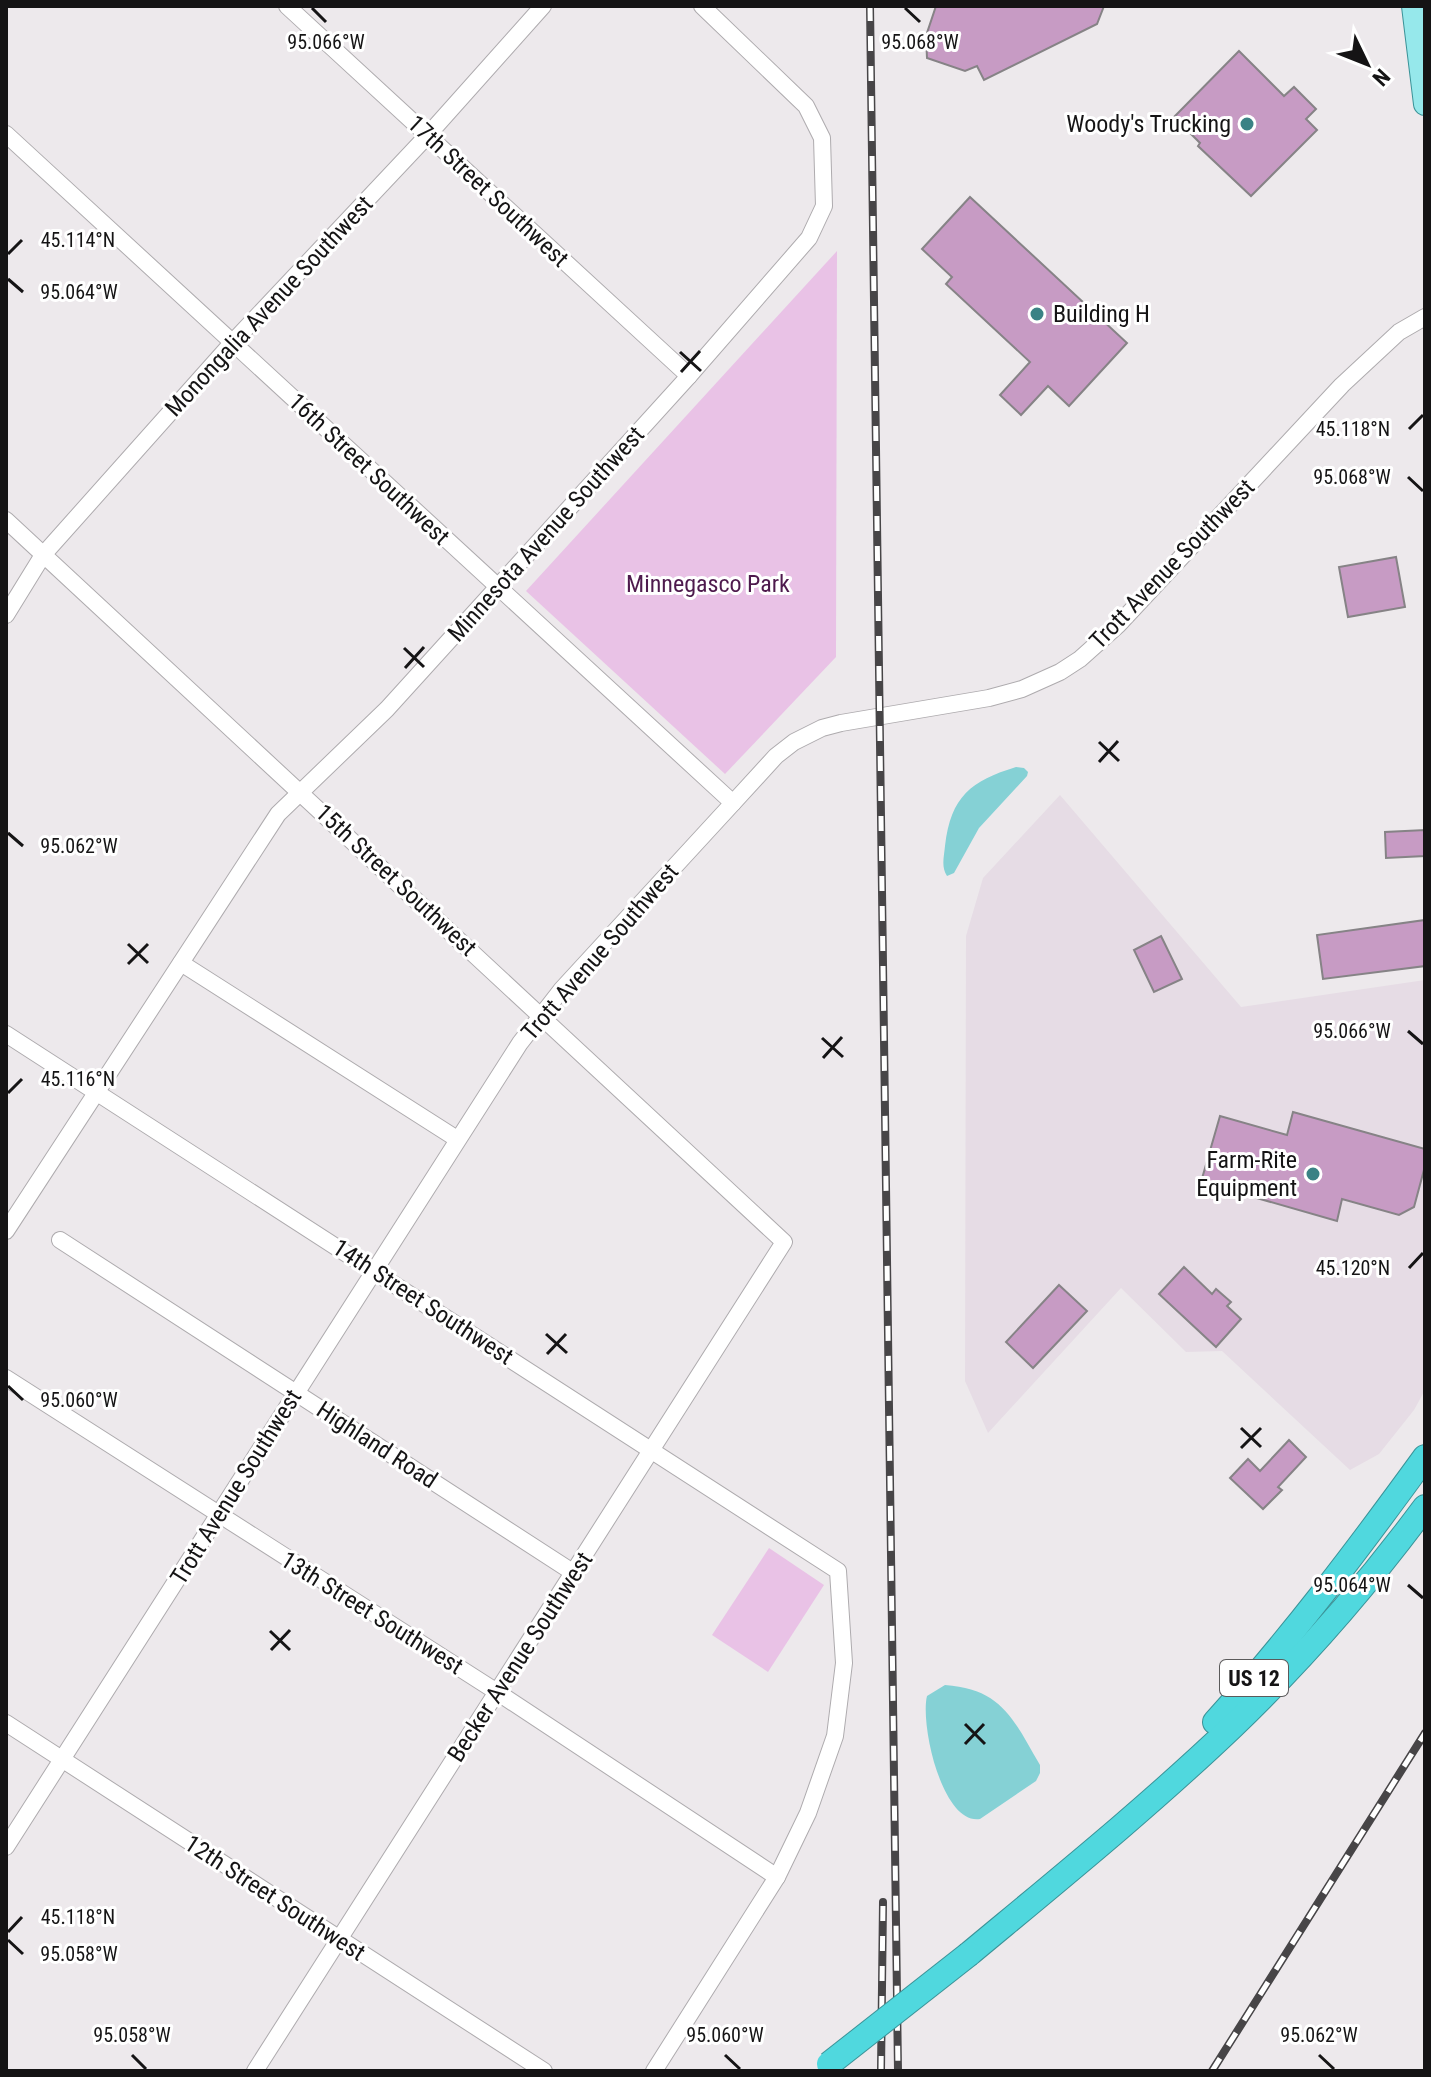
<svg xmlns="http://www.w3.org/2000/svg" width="1431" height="2077" font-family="'Roboto Condensed',sans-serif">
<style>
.built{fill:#e6dce5}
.green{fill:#e9c2e6}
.water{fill:#85d1d5}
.building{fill:#c79bc4;stroke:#868386;stroke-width:2}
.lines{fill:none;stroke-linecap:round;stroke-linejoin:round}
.minor-casing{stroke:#aeabae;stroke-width:18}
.major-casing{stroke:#3b9398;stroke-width:24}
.highway-casing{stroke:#3b9398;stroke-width:26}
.minor{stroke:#fff;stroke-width:16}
.major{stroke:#96e8eb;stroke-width:22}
.highway{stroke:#50d8de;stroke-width:24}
.rail-casing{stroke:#474547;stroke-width:8}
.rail{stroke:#fff;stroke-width:5;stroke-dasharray:15;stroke-linecap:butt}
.highway-bridge-casing{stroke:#3b9398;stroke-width:26;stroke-linecap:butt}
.highway-bridge{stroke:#50d8de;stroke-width:24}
.ticks{fill:none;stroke:#151415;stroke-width:3}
.poi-dot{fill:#3a8285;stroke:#fff;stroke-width:3}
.labels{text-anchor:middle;stroke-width:6;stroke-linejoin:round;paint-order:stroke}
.shield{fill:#fff;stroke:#5b5a5b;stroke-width:2}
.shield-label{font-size:22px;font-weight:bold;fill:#151415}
.poi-label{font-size:24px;fill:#151415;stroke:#fff;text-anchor:end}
.street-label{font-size:24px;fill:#151415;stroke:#fff}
.park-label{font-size:24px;fill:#4e1a4d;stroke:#fff}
.ticks-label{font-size:20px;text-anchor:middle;fill:#151415;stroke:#fff;stroke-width:6;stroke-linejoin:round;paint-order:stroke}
</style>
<rect width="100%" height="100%" fill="#ede9ec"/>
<polygon class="built" points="1060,795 1241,1007 1425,980 1425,1390 1414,1410 1379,1454 1350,1470 1222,1351 1186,1352 1121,1288 988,1433 965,1381 966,936 983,878"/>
<g class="green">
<polygon points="837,251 836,657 725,774 526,591"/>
<polygon points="769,1548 824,1585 768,1672 712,1635"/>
</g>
<g class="water">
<path d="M1016,767L1024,768L1028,772L1027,776L979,828L954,873L947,876C941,867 944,857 945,846C951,796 971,781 1016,767Z"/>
<path d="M945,1685C1003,1689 1014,1721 1040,1765V1773L1036,1781L980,1819C942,1825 920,1724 927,1696Z"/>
</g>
<g class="building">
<polygon points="936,6 1104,6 1097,24 984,80 977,66 965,71 927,58 926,36"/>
<polygon points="1239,51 1284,96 1294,87 1316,109 1306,119 1317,130 1251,196 1198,146 1200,143 1174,117"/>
<polygon points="970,197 1127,343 1069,406 1048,386 1021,415 1000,395 1030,362 946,284 952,277 922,249"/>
<polygon points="1396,557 1405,607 1348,617 1339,567"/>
<polygon points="1425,830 1425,856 1386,858 1385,832"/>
<polygon points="1425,920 1425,966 1323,979 1317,935"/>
<polygon points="1161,936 1182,979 1154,992 1134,950"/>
<polygon points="1293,1112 1425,1149 1425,1166 1414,1207 1399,1215 1342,1199 1337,1221 1201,1182 1220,1116 1287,1135"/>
<polygon points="1184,1267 1212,1294 1216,1289 1231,1302 1227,1306 1241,1319 1216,1347 1159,1294"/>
<polygon points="1059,1285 1087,1311 1033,1368 1006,1342"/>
<polygon points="1289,1440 1306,1457 1278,1487 1282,1490 1263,1509 1230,1478 1248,1459 1260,1471"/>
</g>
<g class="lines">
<g class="minor-casing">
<g id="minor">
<polyline points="287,6 689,376"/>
<polyline points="6,134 733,803"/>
<polyline points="6,520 784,1242 255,2071"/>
<polyline points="6,615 43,555 232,343 427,136 543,6"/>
<polyline points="181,963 457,1139"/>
<polyline points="6,1034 838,1571 844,1663 835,1736 808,1813 777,1877 654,2071"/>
<polyline points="6,1231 278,814 387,709 689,376 809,238 824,206 822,138 806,106 702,6"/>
<polyline points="60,1240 574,1573"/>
<polyline points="6,1378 497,1692 777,1877"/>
<polyline points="6,1723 544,2071"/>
<polyline points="6,1847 520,1043 562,989 733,803 776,756 794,742 822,728 841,723 989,698 1022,689 1060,672 1080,659 1118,625 1342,385 1399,332 1425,317"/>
</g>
</g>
<g class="major-casing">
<polyline id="major" points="1413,6 1425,104"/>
</g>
<g class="highway-casing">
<g id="highway">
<path d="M1215,1722C1291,1638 1359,1548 1425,1457"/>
<path d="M969,1954C1058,1880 1148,1807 1232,1727C1302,1660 1367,1585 1425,1507"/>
</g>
</g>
<use href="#minor" class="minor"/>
<use href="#major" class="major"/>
<use href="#highway" class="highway"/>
<g class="rail-casing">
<g id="rail">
<polyline points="870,6 898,2071"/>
<polyline points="881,2071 883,1902"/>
<polyline points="1212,2071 1425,1733"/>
</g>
</g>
<use href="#rail" class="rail"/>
<g class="highway-bridge-casing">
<polyline id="highway-bridge" points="829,2064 969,1954"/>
</g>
<use href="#highway-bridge" class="highway-bridge"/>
</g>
<path class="ticks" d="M312,8L326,22M905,8L920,22M8,254L22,240M8,279L23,292M680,352L701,371M681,372L700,351M1409,429L1423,415M1408,477L1423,491M404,648L424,667M405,668L424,647M1099,742L1119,761M1099,762L1118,741M8,833L23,846M128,944L148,963M128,964L148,944M1408,1031L1423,1044M822,1038L843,1057M823,1058L842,1037M8,1093L22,1079M1409,1268L1423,1253M546,1334L567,1353M547,1354L566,1334M8,1386L23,1400M1241,1428L1261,1447M1241,1448L1261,1428M1408,1585L1423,1598M270,1631L290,1650M271,1650L290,1630M965,1724L985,1744M965,1744L984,1724M8,1932L22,1917M8,1940L23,1954M132,2055L146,2069M725,2055L740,2069M1319,2055L1334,2069"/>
<g class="poi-dot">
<circle cx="1247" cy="124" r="8"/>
<circle cx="1037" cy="314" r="8"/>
<circle cx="1313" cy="1174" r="8"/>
</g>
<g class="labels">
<rect class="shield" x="1220" y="1660" width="68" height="36" rx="6"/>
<g class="shield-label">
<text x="1254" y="1686">US 12</text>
</g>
<g class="poi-label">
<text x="1231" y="132">Woody's Trucking</text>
<text x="1053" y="322" text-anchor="start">Building H</text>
<text x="1297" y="1168">Farm-Rite<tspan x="1297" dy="28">Equipment</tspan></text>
</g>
<g class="street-label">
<text transform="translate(488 191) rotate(43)" y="8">17th Street Southwest</text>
<text transform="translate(269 306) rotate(-47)" y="8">Monongalia Avenue Southwest</text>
<text transform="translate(369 469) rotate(43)" y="8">16th Street Southwest</text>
<text transform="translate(546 534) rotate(-48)" y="8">Minnesota Avenue Southwest</text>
<text transform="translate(1172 564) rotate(-46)" y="8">Trott Avenue Southwest</text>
<text transform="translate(396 880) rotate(43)" y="8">15th Street Southwest</text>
<text transform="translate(600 952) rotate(-49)" y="8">Trott Avenue Southwest</text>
<text transform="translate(423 1302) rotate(33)" y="8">14th Street Southwest</text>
<text transform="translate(377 1445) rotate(33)" y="8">Highland Road</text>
<text transform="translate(236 1487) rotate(-58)" y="8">Trott Avenue Southwest</text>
<text transform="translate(372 1613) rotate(32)" y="8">13th Street Southwest</text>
<text transform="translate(520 1657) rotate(-57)" y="8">Becker Avenue Southwest</text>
<text transform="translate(275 1898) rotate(33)" y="8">12th Street Southwest</text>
</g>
<g class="park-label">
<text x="708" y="592">Minnegasco Park</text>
</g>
</g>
<g class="ticks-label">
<text x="326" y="49">95.066°W</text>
<text x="920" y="49">95.068°W</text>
<text x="78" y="247">45.114°N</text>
<text x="79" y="299">95.064°W</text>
<text x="1353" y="436">45.118°N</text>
<text x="1352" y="484">95.068°W</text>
<text x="79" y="853">95.062°W</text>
<text x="1352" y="1038">95.066°W</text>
<text x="78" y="1086">45.116°N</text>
<text x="1353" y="1275">45.120°N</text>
<text x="79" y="1407">95.060°W</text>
<text x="1352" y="1592">95.064°W</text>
<text x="78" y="1924">45.118°N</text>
<text x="79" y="1961">95.058°W</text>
<text x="132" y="2042">95.058°W</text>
<text x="725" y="2042">95.060°W</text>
<text x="1319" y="2042">95.062°W</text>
</g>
<rect width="1431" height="2077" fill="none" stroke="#151415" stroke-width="16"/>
<g transform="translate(1367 64) rotate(133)" stroke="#ffffff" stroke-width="6" paint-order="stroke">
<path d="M0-6L14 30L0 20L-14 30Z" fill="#151415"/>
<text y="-12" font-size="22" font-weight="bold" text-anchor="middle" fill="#151415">N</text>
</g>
</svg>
